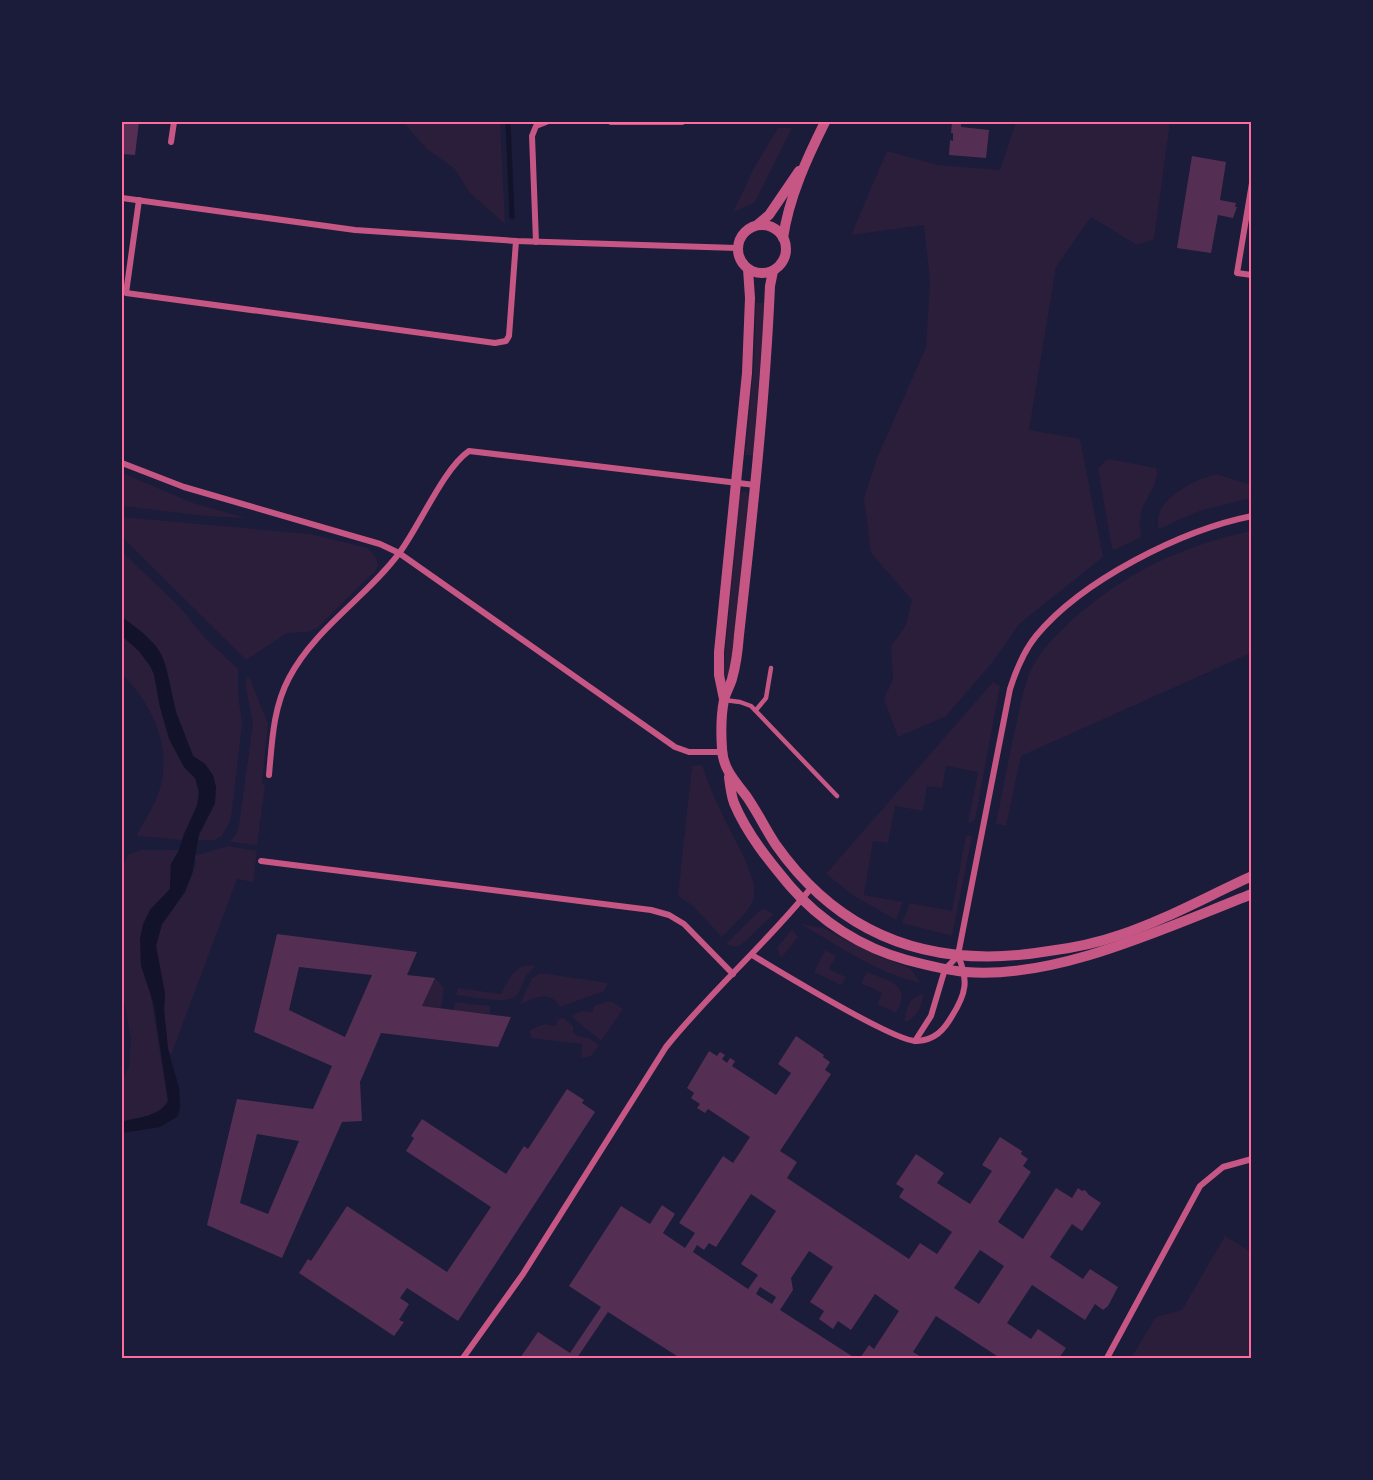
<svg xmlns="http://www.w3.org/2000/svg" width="1373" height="1480" font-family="Ubuntu,sans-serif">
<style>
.green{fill:#2a1e3b}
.water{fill:#12122b}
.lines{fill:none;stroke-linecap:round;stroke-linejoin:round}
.stream{stroke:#12122b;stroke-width:5}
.building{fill:#542f53;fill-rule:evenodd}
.service{stroke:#c65784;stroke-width:4.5}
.minor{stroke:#c65784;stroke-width:6}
.tertiary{stroke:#c65784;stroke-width:10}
.neatline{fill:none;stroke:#ff6b9d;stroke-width:2}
</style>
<rect width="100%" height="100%" fill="#1b1b3a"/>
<g class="green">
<polygon points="403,122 500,122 505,224 469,192 455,169 427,149"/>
<polygon points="1016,122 1170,122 1154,239 1137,245 1091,217 1056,267 1029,430 1080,439 1103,557 1019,624 991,664 946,716 898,737 884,699 893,679 891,646 906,625 912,600 871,553 864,498 877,458 926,347 930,282 924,225 851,235 887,151 938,165 1000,170"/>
<polygon points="778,128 792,128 756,200 752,204 733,212 755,166"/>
<polygon points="756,303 765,303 753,456 745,455 754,363"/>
<path d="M1106,460H1114L1156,468C1161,480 1145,499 1141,512C1139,520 1140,528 1141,537L1115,550L1112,548L1098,469Z"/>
<polygon points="122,473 193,503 246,518 206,516 122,506"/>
<path d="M1217,474L1247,484L1251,487V498L1199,511L1159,529C1150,500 1196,479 1217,474Z"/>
<polygon points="746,491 749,496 730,674 727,677 723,674 740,495 741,492"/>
<polygon points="122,517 310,534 368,548 376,557 378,566 375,571 317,628 307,632 287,633 246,660 122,537"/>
<path d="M1251,531V653L1021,756L1006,826L996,824C1003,789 1009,755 1017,721C1021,702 1025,680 1034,664C1056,626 1117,581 1156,563C1186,548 1219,538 1251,531Z"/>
<polygon points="122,552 180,607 204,637 238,669 238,694 242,724 231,819 222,836 215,840 197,840 215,803 205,764 193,756 176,712 166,667 161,654 155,645 143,633 122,617"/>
<path d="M122,636L139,651L150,666L154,674L160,707L184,767L195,778L198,785L199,799L183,840L138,836L137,834C144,822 152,809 157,797C175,752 154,706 122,674Z"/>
<polygon points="247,677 250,679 268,724 262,783 265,785 257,845 230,842 238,831 253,724 246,688"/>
<polygon points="993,682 1000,686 975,820 968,823 978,772 946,766 942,788 927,786 923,811 895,806 888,843 873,841 864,895 903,902 896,920 854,896 826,874"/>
<path d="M702,765C708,783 715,799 723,816C731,834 759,879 754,897C750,912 733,925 722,937L692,905L678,896L692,766Z"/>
<polygon points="966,835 972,836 952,936 902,923 910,903 952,911"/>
<polygon points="228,846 257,851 253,882 237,879 171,1055 168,1049 164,1010 165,994 156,946 162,924 173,909 192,874 196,863 194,856"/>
<path d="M140,850H179L171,864L170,889L150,910V991L168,1101C160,1117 137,1117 122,1122V1081L129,1066L131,1040L122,989V868L128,855Z"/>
<polygon points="765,909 774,914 741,945 735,947 726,944 759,911"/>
<path d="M801,924L823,928L880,957L902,965L911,969L920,983C877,973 839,946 801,924Z"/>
<polygon points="792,929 798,937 781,958 777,948"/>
<polygon points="825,950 836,956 829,969 846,977 841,985 814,972"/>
<path d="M527,965L536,966C521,977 525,986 516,996C508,1005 468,996 456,995L458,988L501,994C508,981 512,969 527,965Z"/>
<path d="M867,972C889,981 913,985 896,1013L877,1004L882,993L861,983Z"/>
<path d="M541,973L608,983L604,991L560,1007C550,990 536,997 520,1004L532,978Z"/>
<polygon points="435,978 444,988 441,1008 422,1006"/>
<path d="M923,994C922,1007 918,1015 907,1022L904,1020C908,1006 909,997 923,994Z"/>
<polygon points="455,1002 490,1006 490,1014 454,1010"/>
<path d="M606,1002H612L623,1009L601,1041C594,1034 575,1021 572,1016L582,1011L592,1012L594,1006Z"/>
<polygon points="563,1018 573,1026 573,1032 578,1036 589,1038 599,1045 591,1056 581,1058 582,1044 531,1038 530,1030 544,1024 556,1026 557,1020"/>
<polygon points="1225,1236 1251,1252 1251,1358 1131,1358 1156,1317 1182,1310"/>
</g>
<path class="water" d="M122,617L143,633L155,645L161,654L166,667L176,712L193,756L205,764L213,775L216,787L215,803L199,834L192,874L185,892L162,924L156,946L165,994L164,1010L168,1049L179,1088L180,1108L178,1116L160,1127L122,1133V1122C137,1117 160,1117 168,1101L154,1005L141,966L140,939L143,924L150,910L170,889L171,864L179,850L184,834L197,806L199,792L195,778L184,767L169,739L160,707L154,674L150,666L139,651L122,636Z"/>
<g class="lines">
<polyline class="stream" points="508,122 512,217"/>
</g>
<g class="building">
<polygon points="122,122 139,122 135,155 122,154"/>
<polygon points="952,122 961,122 961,127 989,130 986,158 949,155 950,140 953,141 953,133 951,133"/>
<polygon points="1192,156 1226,162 1220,200 1236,203 1235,207 1237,207 1233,218 1218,215 1211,253 1177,248"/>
<path d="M277,934L417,952L407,975L435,978L422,1006L511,1017L498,1047L381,1033L360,1082L362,1121L342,1122L282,1258L207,1225L237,1099L313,1109L332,1066L254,1032ZM299,967L372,975L345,1037L289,1010ZM257,1134L299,1141L268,1214L240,1203Z"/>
<path d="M796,1036L824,1055L823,1057L830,1062L825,1070L831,1074L780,1151L797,1162L787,1178L909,1259L920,1243L937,1254L952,1232L899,1197L904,1189L896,1184L916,1154L944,1173L937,1183L970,1204L992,1171L982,1165L1000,1137L1022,1151L1021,1154L1028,1159L1023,1166L1031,1172L998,1222L1023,1239L1056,1188L1072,1198L1078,1188L1082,1191L1085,1190L1089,1195L1101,1203L1082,1231L1072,1224L1050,1257L1083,1279L1090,1269L1118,1287L1108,1306L1103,1310L1095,1304L1085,1320L1032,1285L1007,1323L1031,1339L1038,1329L1066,1348L1059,1358H1000L936,1316L913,1352L923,1358H860L869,1345L874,1349L899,1311L875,1294L851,1330L838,1321L833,1329L819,1319L824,1311L810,1302L833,1267L809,1251L791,1278L793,1290L780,1310L855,1358H680L608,1312L577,1358H520L538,1332L570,1353L601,1307L569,1286L621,1206L650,1224L662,1205L675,1214L663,1233L685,1248L695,1233L679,1223L723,1156L733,1163L750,1137L708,1109L705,1113L697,1108L700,1104L691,1098L694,1093L687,1088L709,1051L717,1056L720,1052L725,1055L722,1059L727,1063L730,1058L735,1061L732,1066L776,1095L791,1073L778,1064ZM751,1194L776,1211L741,1264L758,1275L748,1289L693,1252L697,1245L704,1250L709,1243L716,1247ZM980,1250L1004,1266L979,1304L954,1288ZM760,1287L776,1297L772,1304L756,1294Z"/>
<polygon points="567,1089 584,1100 582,1103 595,1112 458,1321 407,1288 400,1298 409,1304 399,1320 404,1322 394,1336 299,1273 308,1259 311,1261 347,1206 447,1272 491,1207 406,1151 414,1138 411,1136 422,1119 506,1174 524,1146 528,1149"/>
</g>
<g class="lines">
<g class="service">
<polyline points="724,700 740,702 751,706 837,796"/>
<polyline points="756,710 766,698 771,668"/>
</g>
<g class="minor">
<polyline points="611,122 682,122"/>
<polyline points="171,142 174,122"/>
<polyline points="1252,183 1237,273 1252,275"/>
<polyline points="122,198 355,230 516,241 737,248"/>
<polyline points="139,200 126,293 495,343 506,341 509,336 516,241"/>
<polyline points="536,242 532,136 536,126 546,122"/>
<polyline points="122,463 184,487 380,544 399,553 675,747 689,752 722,752"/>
<path d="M269,775C272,742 273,708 289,678C315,628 367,597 400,552C420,525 444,468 469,451L755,485"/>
<polyline points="261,861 651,910 669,915 684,924 733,974"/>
<path d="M752,955C777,970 896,1043 917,1041C935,1040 944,1030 952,1016C966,994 969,980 958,956"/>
<path d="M958,955L1010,689C1016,670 1023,652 1036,636C1082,580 1182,530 1252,516"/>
<polyline points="915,1041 931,1016 945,969 958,956"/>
<path d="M463,1358L523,1274L666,1047C711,991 766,944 811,888"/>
<polyline points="1107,1358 1200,1186 1223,1167 1252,1159"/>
</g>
<g class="tertiary">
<circle cx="762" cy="249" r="24"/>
<polyline points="757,225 769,215 799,171"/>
<path d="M783,238C789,197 807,158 825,122"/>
<path d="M773,271L770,286C765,402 752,519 739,635C738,649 736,665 732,679C730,686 726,692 724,700C721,715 721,734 722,749C723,770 736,782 747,797C758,813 766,830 776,845C843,940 937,970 1049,951C1073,948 1097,943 1120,935C1165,920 1208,896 1252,876"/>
<polyline points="724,699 719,675 719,652 747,373 750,298 748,269"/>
<path d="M729,777C730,785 731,795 734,803C747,834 769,861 790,886C820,921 862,948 907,960C926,965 945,970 965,972C1056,980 1167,927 1252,894"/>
</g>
</g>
<rect width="1373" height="1480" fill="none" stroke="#1b1b3a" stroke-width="246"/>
<rect x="123" y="123" width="1127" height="1234" class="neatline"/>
</svg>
